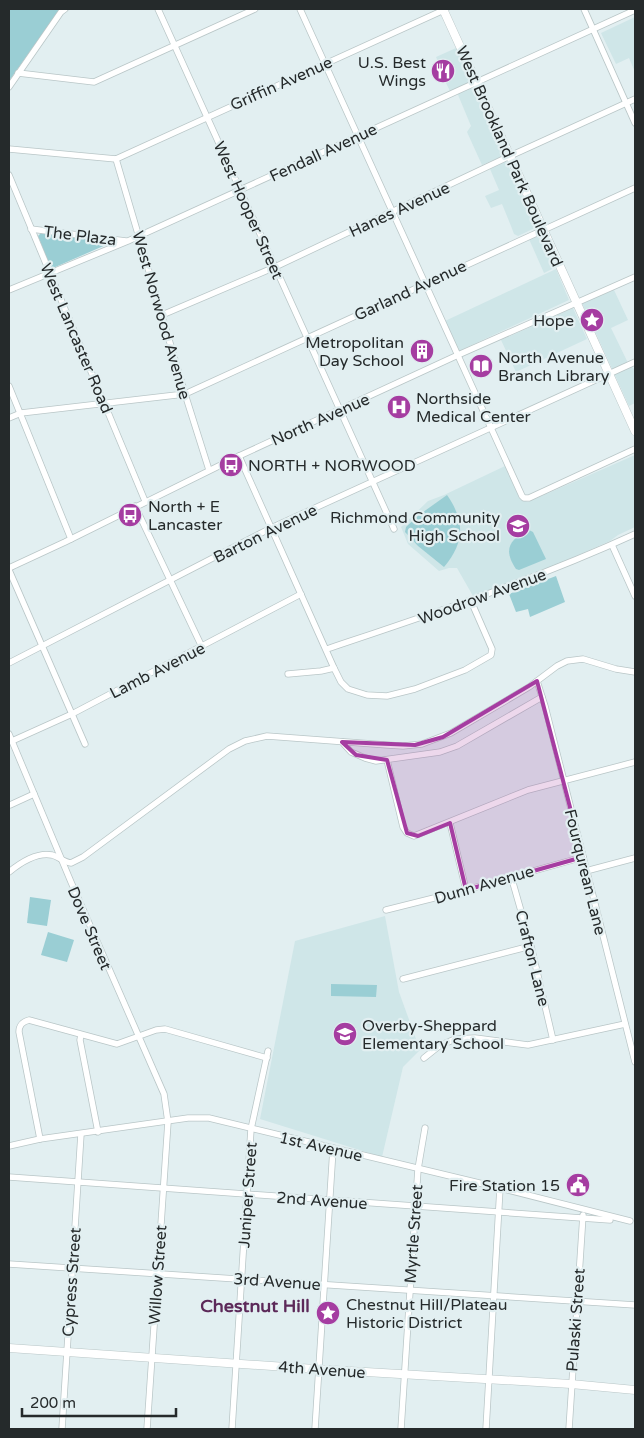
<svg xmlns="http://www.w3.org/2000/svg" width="644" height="1438" font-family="'Varela Round',sans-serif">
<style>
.built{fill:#cfe6e8}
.green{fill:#9aced4}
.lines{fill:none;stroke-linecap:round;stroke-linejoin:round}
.minor-casing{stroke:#b9c6c7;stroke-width:7}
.major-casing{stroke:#b9c6c7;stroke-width:9}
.minor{stroke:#fff;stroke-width:5.5}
.major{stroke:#fff;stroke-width:8}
.marked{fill:#a53da1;fill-opacity:0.2;stroke:#a53da1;stroke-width:4;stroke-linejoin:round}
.labels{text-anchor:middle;stroke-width:4.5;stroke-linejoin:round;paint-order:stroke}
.poi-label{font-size:16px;fill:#252a2b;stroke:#e2eff1;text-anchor:start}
.street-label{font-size:16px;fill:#252a2b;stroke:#e2eff1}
.neighbourhood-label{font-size:18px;font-weight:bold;fill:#5c2959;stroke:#e2eff1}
</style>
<rect width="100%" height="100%" fill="#e2eff1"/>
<g class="built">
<polygon points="635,17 635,72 629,58 616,64 601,33"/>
<polygon points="456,48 505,155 482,165 467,132 471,126 456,90 451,93 445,81 439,77 436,69 439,64 436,57"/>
<polygon points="506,161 537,227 518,236 514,234 511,226 502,204 491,208 485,196 499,190 490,169"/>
<polygon points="542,234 556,267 544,273 529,239"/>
<polygon points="556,269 569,300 459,351 445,321"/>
<polygon points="614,290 628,320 611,328 628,363 635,370 635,403 629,406 582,303"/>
<polygon points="573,308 587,339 516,372 501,340"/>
<polygon points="635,455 635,527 618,535 610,541 558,564 473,596 457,568 449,568 439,571 408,544 401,527 428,501 444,495 505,466 520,499 528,502"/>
<polygon points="385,916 399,992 420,1050 403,1067 382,1157 260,1119 295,941"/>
</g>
<g class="green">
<polygon points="9,9 60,9 9,81"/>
<polygon points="41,233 106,241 108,244 53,268 50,266 38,236"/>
<path d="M447,495C465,521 465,542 444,567L418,546L405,532L406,527L419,515Z"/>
<path d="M529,530L533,532L546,559L519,570L516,569C503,550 509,539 529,530Z"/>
<polygon points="556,576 565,602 530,617 528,609 516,612 509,594"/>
<polygon points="30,897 51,900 47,926 27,923"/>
<polygon points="48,932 74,940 67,962 41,955"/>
<polygon points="331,984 377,985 376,997 331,996"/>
</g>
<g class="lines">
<g class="minor-casing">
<g id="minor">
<polyline points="158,9 394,529"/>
<polyline points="300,9 522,496 524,498 529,498 635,449"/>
<polyline points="584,9 635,123"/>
<polyline points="18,73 94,82 255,9"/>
<polyline points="9,87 61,12 65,9"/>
<polyline points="9,149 116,159"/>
<polyline points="116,159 446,9"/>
<polyline points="116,159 185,394 209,470"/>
<polyline points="9,175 145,501"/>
<polyline points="31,229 126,241"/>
<polyline points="9,290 128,241 635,10"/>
<polyline points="162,315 275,267 510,156 635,99"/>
<polyline points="9,386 71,539"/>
<polyline points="9,418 21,413 185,394 635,188"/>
<polyline points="239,456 334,668 341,682 348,689 367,695 387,696 415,689 465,670 491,655 492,649 471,601"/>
<polyline points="135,506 202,647"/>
<polyline points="612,545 635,596"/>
<polyline points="9,568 65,542 239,456 458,355 635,277"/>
<polyline points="9,570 85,744"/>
<path d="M327,649C431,614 535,580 635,534"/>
<polyline points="9,663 271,528 635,362"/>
<polyline points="288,674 321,671 334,668"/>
<polyline points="537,681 545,706 635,1062"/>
<polyline points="9,734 71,882 164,1094 168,1122 147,1429"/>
<polyline points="12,741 72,714 301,594"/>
<polyline points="342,742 351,752 365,758 376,761 440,752 457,746 542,697"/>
<polyline points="387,760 403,827 407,833 414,836 528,790 635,762"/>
<polyline points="10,805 34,794"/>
<polyline points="450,823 466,890"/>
<polyline points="586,871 635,858"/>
<path d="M9,872C20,863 37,852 52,855C59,857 64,862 71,863L83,857L229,749L245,741L267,736L387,745L403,746L422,744L451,733L529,687L557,666L567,661L583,659L616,669L635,672"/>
<polyline points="511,876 531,946 553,1040"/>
<polyline points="386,910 466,890 583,857"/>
<polyline points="403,979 531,946"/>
<polyline points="81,1035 80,1040 98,1132"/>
<polyline points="424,1058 439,1046 455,1039 475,1038 528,1045 625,1024"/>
<path d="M40,1139L19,1032C19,1025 22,1022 29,1020L117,1044L156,1030L165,1029L267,1058"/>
<polyline points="9,1146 40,1139 188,1118 209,1118 500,1188 630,1221"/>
<polyline points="9,1177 610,1220"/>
<polyline points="9,1264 635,1305"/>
<polyline points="62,1429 81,1134"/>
<polyline points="232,1429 251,1129 268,1051"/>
<polyline points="315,1429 333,1149"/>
<polyline points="401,1429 418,1169 425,1128"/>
<polyline points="486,1429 500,1188"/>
<polyline points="569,1429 583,1215"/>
</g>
</g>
<g class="major-casing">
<g id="major">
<polyline points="443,9 635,431"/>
<polyline points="9,1348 315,1369 571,1384 635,1390"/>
</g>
</g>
<use href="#minor" class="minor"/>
<use href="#major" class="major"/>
</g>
<path class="marked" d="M537,681L583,857L466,890L450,823L418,836L407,833L387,760L356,755L342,742L415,745L443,737Z"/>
<defs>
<g id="restaurant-disc" transform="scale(1.25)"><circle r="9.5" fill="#a53da1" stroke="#e2eff1"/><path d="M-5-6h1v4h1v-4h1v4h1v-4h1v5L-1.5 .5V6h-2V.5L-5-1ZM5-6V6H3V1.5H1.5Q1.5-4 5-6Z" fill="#fff"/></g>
<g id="sight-disc" transform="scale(1.25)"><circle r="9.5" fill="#a53da1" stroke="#e2eff1"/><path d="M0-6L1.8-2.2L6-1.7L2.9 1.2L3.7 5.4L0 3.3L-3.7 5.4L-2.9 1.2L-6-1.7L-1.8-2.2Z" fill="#fff"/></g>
<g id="building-disc" transform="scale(1.25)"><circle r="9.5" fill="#a53da1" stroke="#e2eff1"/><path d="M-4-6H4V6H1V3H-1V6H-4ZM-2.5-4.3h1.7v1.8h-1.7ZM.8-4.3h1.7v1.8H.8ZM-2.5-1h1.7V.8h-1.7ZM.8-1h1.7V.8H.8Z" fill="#fff"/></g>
<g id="library-disc" transform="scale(1.25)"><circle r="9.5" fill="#a53da1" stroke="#e2eff1"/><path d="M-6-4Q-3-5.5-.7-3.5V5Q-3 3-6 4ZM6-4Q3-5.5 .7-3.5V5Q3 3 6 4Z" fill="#fff"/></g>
<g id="hospital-disc" transform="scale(1.25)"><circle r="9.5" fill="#a53da1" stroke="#e2eff1"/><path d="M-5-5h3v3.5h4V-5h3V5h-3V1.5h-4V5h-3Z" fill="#fff"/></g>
<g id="bus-disc" transform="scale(1.25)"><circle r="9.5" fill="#a53da1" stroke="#e2eff1"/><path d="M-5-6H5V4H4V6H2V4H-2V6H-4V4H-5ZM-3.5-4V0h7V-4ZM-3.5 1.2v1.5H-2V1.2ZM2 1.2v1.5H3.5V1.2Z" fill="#fff"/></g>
<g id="school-disc" transform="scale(1.25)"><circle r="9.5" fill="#a53da1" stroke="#e2eff1"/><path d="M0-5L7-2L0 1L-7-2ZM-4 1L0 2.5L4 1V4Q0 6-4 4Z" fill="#fff"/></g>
<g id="civic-disc" transform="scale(1.25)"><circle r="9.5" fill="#a53da1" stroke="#e2eff1"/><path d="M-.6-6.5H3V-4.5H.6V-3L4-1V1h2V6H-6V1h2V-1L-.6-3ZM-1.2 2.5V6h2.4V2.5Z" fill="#fff"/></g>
</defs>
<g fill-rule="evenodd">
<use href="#restaurant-disc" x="443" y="71"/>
<use href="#sight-disc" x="592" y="320"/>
<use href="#building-disc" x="422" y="351"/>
<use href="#library-disc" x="481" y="366"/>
<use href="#hospital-disc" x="399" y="407"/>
<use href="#bus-disc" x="231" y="465"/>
<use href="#bus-disc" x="130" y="515"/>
<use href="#school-disc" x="518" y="526"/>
<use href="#school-disc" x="345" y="1034"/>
<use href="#civic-disc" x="578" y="1185"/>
<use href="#sight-disc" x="328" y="1313"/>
</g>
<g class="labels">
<g class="poi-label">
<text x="426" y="68" text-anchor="end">U.S. Best<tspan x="426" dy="18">Wings</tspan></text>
<text x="574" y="326" text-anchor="end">Hope</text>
<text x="404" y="348" text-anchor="end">Metropolitan<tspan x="404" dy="18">Day School</tspan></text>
<text x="498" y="363">North Avenue<tspan x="498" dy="18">Branch Library</tspan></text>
<text x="416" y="404">Northside<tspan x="416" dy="18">Medical Center</tspan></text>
<text x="248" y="471">NORTH + NORWOOD</text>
<text x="148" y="512">North + E<tspan x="148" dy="18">Lancaster</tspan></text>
<text x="500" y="523" text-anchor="end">Richmond Community<tspan x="500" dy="18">High School</tspan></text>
<text x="362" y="1031">Overby-Sheppard<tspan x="362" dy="18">Elementary School</tspan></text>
<text x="560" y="1191" text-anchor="end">Fire Station 15</text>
<text x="346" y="1310">Chestnut Hill/Plateau<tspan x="346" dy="18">Historic District</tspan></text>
</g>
<g class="street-label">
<text transform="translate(281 83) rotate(-24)" y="6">Griffin Avenue</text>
<text transform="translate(323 152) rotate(-25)" y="6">Fendall Avenue</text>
<text transform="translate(510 156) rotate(66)" y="6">West Brookland Park Boulevard</text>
<text transform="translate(399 209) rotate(-25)" y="6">Hanes Avenue</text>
<text transform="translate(249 210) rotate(66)" y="6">West Hooper Street</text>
<text transform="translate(80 235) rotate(7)" y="6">The Plaza</text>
<text transform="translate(410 290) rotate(-25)" y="6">Garland Avenue</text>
<text transform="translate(162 315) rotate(74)" y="6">West Norwood Avenue</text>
<text transform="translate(77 338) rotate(67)" y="6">West Lancaster Road</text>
<text transform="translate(320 419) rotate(-24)" y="6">North Avenue</text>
<text transform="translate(265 533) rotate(-26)" y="6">Barton Avenue</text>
<text transform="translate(482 596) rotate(-20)" y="6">Woodrow Avenue</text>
<text transform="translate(157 670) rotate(-27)" y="6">Lamb Avenue</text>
<text transform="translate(586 872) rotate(76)" y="6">Fourqurean Lane</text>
<text transform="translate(484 884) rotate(-16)" y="6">Dunn Avenue</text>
<text transform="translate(90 928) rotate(67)" y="6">Dove Street</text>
<text transform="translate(533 958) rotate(76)" y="6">Crafton Lane</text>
<text transform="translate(321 1146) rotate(13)" y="6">1st Avenue</text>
<text transform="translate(247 1195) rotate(-86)" y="6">Juniper Street</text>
<text transform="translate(322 1200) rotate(4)" y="6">2nd Avenue</text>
<text transform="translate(413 1234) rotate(-86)" y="6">Myrtle Street</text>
<text transform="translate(157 1275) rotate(-86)" y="6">Willow Street</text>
<text transform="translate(277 1281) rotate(4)" y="6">3rd Avenue</text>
<text transform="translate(71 1282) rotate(-86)" y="6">Cypress Street</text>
<text transform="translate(575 1320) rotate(-86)" y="6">Pulaski Street</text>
<text transform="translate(322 1369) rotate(4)" y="6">4th Avenue</text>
</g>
<g class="neighbourhood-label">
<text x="255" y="1312">Chestnut Hill</text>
</g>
</g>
<rect width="644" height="1438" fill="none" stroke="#252a2b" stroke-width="20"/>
<path d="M22 1408v8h154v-8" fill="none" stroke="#252a2b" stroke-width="2.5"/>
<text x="30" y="1408" font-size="15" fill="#252a2b" stroke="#e2eff1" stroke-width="4" paint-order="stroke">200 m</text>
</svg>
